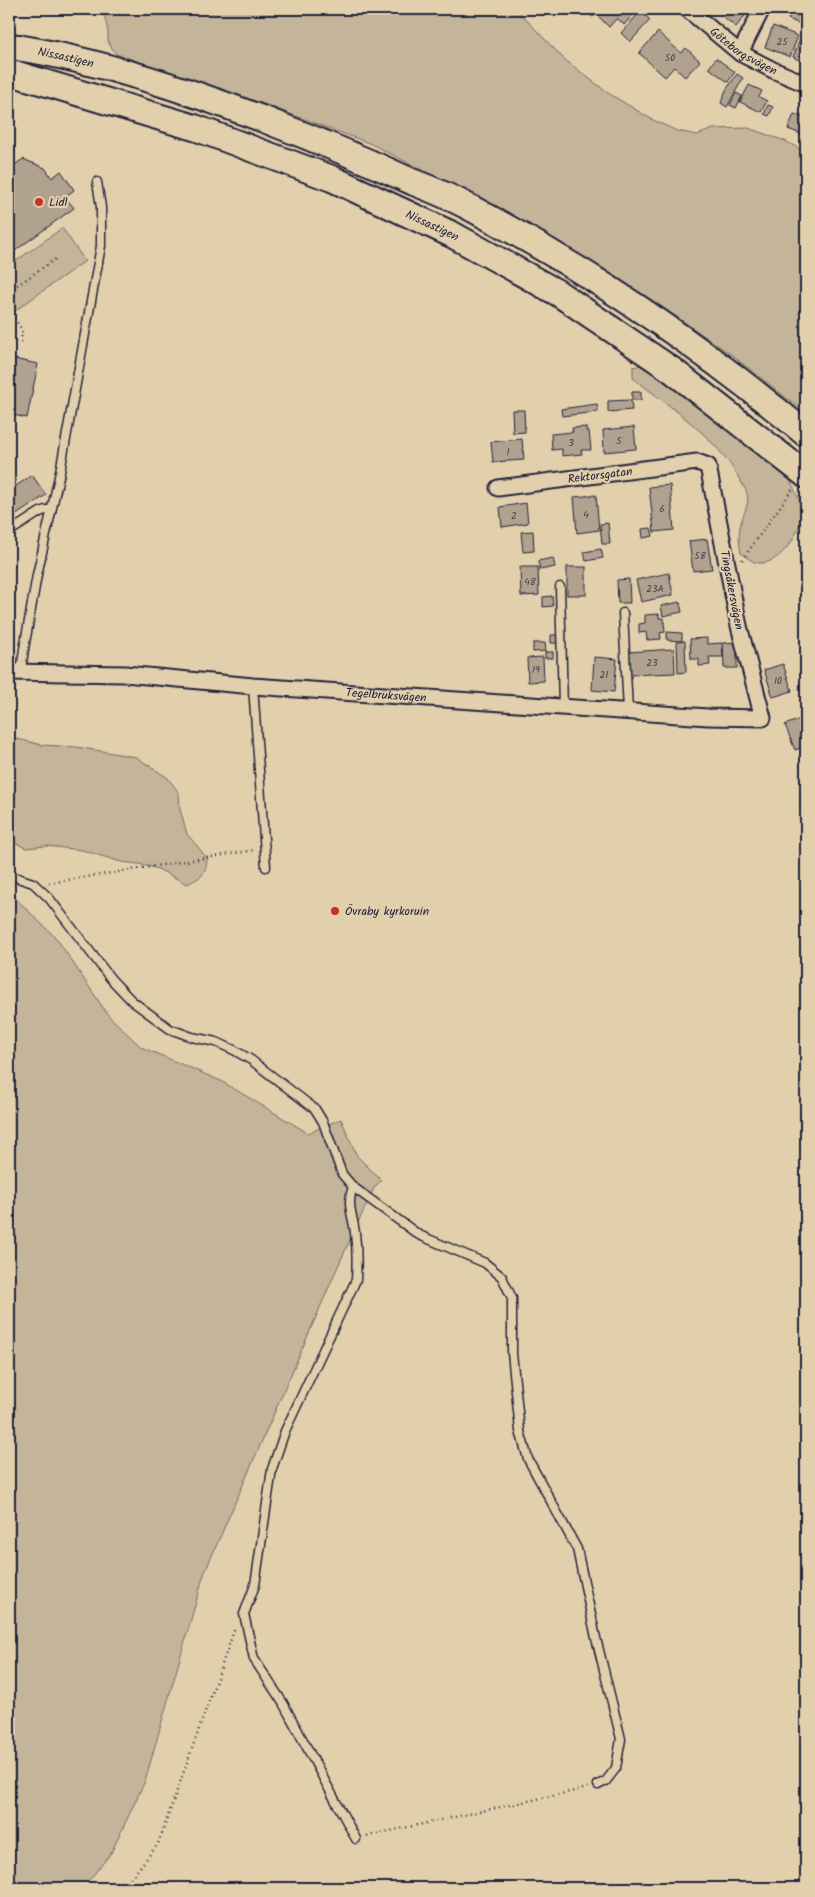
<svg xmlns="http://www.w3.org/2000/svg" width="815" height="1897" font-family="Kalam,sans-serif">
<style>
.green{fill:#c3b49a;stroke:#726b6a}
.building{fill:#b0a28f;stroke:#22223b}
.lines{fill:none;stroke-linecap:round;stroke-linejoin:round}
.service-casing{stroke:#22223b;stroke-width:11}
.minor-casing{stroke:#22223b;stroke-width:19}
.trunk-casing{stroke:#22223b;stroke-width:29}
.path{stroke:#22223b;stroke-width:2.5;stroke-dasharray:1 4;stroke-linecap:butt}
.service{stroke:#e2d0ad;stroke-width:8}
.minor{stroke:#e2d0ad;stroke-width:15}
.trunk{stroke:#e2d0ad;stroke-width:25}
.poi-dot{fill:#c8321e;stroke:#e2d0ad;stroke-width:2}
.labels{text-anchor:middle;stroke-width:4.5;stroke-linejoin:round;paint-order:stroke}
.number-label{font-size:10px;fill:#464250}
.street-label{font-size:12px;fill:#22223b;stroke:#e2d0ad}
.poi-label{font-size:12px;fill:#22223b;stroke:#e2d0ad;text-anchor:start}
</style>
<rect width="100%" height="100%" fill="#e2d0ad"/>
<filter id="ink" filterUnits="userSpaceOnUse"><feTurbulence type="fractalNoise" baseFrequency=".02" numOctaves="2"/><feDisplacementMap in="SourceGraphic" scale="10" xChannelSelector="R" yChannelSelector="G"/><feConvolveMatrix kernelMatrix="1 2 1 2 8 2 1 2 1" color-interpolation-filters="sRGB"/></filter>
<g filter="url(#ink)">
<g class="green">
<polygon points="98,9 516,9 564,59 608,93 653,120 677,131 697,135 713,129 748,128 785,141 806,152 806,413 729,353 652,300 514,216 371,144 261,103 116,54 108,42 108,32 105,18"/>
<polygon points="62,228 85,261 9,315 9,266"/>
<path d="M641,365L654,372L787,475C794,488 801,500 801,515C801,534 777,570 754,562C750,560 745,556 741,553C739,543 738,534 741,523C743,514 750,504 747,494C746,489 742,484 740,480C717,437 671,408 633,378V367Z"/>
<path d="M9,737L42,745L77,747L136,757L168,778L179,793L180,809L187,834L207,858C206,875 202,877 187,884L158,869L139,864L121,862L82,850L46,846L26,848L9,840Z"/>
<polygon points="9,892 57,939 108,1015 141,1047 221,1081 308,1133 341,1119 357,1156 381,1180 374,1188 339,1264 204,1574 145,1781 111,1853 87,1883 69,1888 27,1888 9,1885"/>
</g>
<g class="building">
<polygon points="583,9 600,9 593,17"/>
<polygon points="603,9 638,9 624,25 617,18 609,27 597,15"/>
<polygon points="714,9 750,9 736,27"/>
<polygon points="791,10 806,16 805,26 788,19"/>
<polygon points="641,11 650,20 630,42 621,33"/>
<polygon points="773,26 798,36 790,57 765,47"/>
<polygon points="803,31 806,32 806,47 801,61 793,57"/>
<polygon points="658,32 681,53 686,48 700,61 685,77 674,67 665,77 639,53"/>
<polygon points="716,58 735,72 728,82 709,68"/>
<polygon points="737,74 743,78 727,107 721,103 726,90"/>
<polygon points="749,85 762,91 759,97 767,101 761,112 740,102"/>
<polygon points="736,93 742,96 736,108 730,105"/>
<polygon points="768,105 773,107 769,116 764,114"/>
<polygon points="794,114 806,118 806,136 788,129"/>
<polygon points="23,159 45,168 52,178 61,171 74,190 65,197 74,208 9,255 9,169"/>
<polygon points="9,358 38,364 27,418 9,414"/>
<rect x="632" y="392" width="9" height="8"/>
<polygon points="631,400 632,410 608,412 608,401"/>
<polygon points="597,404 598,412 562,416 561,409"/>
<polygon points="512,410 524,410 525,432 513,433"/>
<polygon points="586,427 586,431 589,431 591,450 581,450 582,454 562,456 562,449 552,450 551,434 573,432 572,428"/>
<polygon points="634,427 636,449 604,452 603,430"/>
<polygon points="522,439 524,460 493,462 491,442"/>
<polygon points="32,475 46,495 9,520 9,491"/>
<polygon points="670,485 674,530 654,532 649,487"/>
<polygon points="596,495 599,530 577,533 574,497"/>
<polygon points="526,503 528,523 502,527 500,507"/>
<polygon points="608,523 610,544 602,544 600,524"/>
<polygon points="651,528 653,536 643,538 642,529"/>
<polygon points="533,531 534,551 523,552 521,532"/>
<polygon points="707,539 712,569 693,571 689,541"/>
<polygon points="601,549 603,558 586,561 584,552"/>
<polygon points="553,558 555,567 540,570 538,561"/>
<polygon points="520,567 538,567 539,595 521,596"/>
<rect x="567" y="567" width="19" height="28"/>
<polygon points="669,573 673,595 641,602 636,580"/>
<polygon points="629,579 630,603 618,603 617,580"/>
<polygon points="552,596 553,606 543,607 543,597"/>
<polygon points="680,602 682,612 663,616 661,606"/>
<polygon points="659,614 659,618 664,618 665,632 660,633 661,639 647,640 646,632 639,633 639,624 645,623 645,615"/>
<polygon points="667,632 682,633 682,641 667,640"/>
<polygon points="551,635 557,635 558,643 551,643"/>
<polygon points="707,638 707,644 722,643 723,657 709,657 710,665 699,666 699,659 691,659 690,639"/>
<polygon points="685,641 686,672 678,673 677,642"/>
<polygon points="737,642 737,668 724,668 723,643"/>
<polygon points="533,643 545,643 546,651 533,652"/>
<polygon points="674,649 675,673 629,675 628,652"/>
<rect x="545" y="652" width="8" height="6"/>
<polygon points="543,657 544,681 528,682 527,658"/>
<polygon points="594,657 617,659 614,692 592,690"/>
<polygon points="783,664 792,691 773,697 764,670"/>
<polygon points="803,718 806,726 806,746 795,750 785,725"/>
</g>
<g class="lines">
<g class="service-casing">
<g id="service">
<polyline points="9,532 40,512 45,510 51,510"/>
<polyline points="560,587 563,707"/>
<polyline points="623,613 628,711"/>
<polyline points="21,671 24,649 37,575 60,472 101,246 101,207 97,182"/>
<polyline points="253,686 266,867"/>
<path d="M9,875L33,883L49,898L111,979L132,1001L170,1029L192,1037L216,1042L234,1050L251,1060L315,1109L323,1122L342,1174L353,1187C346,1204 353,1215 355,1233C357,1249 357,1264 356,1280L285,1431L272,1469L255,1585L244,1614L254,1659L283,1703L356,1839"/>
<polyline points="353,1187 419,1235 485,1263 502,1277 512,1298 512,1353 520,1431 528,1459 577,1549 596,1638 621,1739 616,1768 606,1781 598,1785"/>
</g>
</g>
<g class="minor-casing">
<g id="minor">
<path id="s1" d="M687,9L740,53L773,70L806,84"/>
<polyline points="740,53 762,9"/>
<path id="s2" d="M9,672L125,674L253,686L708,717L763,718L739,626L708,466L697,462L498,488"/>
</g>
</g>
<g class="trunk-casing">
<g id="trunk">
<path id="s3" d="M9,46C98,60 184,89 268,121C317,140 365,160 413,182C431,189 450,197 467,206C587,269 702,347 806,434"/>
<path id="s4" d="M9,72L196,128L333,179L453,235L558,293L672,370L806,475"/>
</g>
</g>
<g class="path">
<polyline points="9,291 57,258"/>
<polyline points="9,310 22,330 21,345"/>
<polyline points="742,560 792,490"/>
<polyline points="49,883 255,850"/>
<polyline points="367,1836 588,1788"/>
<polyline points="119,1888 133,1876 158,1844 235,1628"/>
</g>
<use href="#service" class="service"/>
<use href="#minor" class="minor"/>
<use href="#trunk" class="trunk"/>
</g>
</g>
<g class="poi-dot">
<circle cx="39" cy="202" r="5"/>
<circle cx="335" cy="911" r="5"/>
</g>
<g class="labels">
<g class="number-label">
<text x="782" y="45">25</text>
<text x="670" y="61">50</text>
<text x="619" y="444">5</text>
<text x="571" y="446">3</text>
<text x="508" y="455">1</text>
<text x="662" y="512">6</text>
<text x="586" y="518">4</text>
<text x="514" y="519">2</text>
<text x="700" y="559">58</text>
<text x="530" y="585">48</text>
<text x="655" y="592">23A</text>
<text x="652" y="666">23</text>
<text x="536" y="673">19</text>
<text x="604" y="678">21</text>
<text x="778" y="684">10</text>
</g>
<g class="street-label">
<text dy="4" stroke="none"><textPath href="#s1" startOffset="71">Göteborgsvägen</textPath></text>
<text dy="4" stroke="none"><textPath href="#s3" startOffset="58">Nissastigen</textPath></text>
<text dy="4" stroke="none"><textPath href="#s4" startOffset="451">Nissastigen</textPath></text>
<text transform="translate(600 475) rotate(-7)" y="4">Rektorsgatan</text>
<text transform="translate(732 590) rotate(79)" y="4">Tingsåkersvägen</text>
<text dy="4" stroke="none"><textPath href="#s2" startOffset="378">Tegelbruksvägen</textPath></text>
</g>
<g class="poi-label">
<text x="49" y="206">Lidl</text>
<text x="345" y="915">Övraby kyrkoruin</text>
</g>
</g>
<rect width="815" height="1897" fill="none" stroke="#e2d0ad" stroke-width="30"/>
<rect x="15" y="15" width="785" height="1867" fill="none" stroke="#22223b" stroke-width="2" filter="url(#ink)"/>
</svg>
